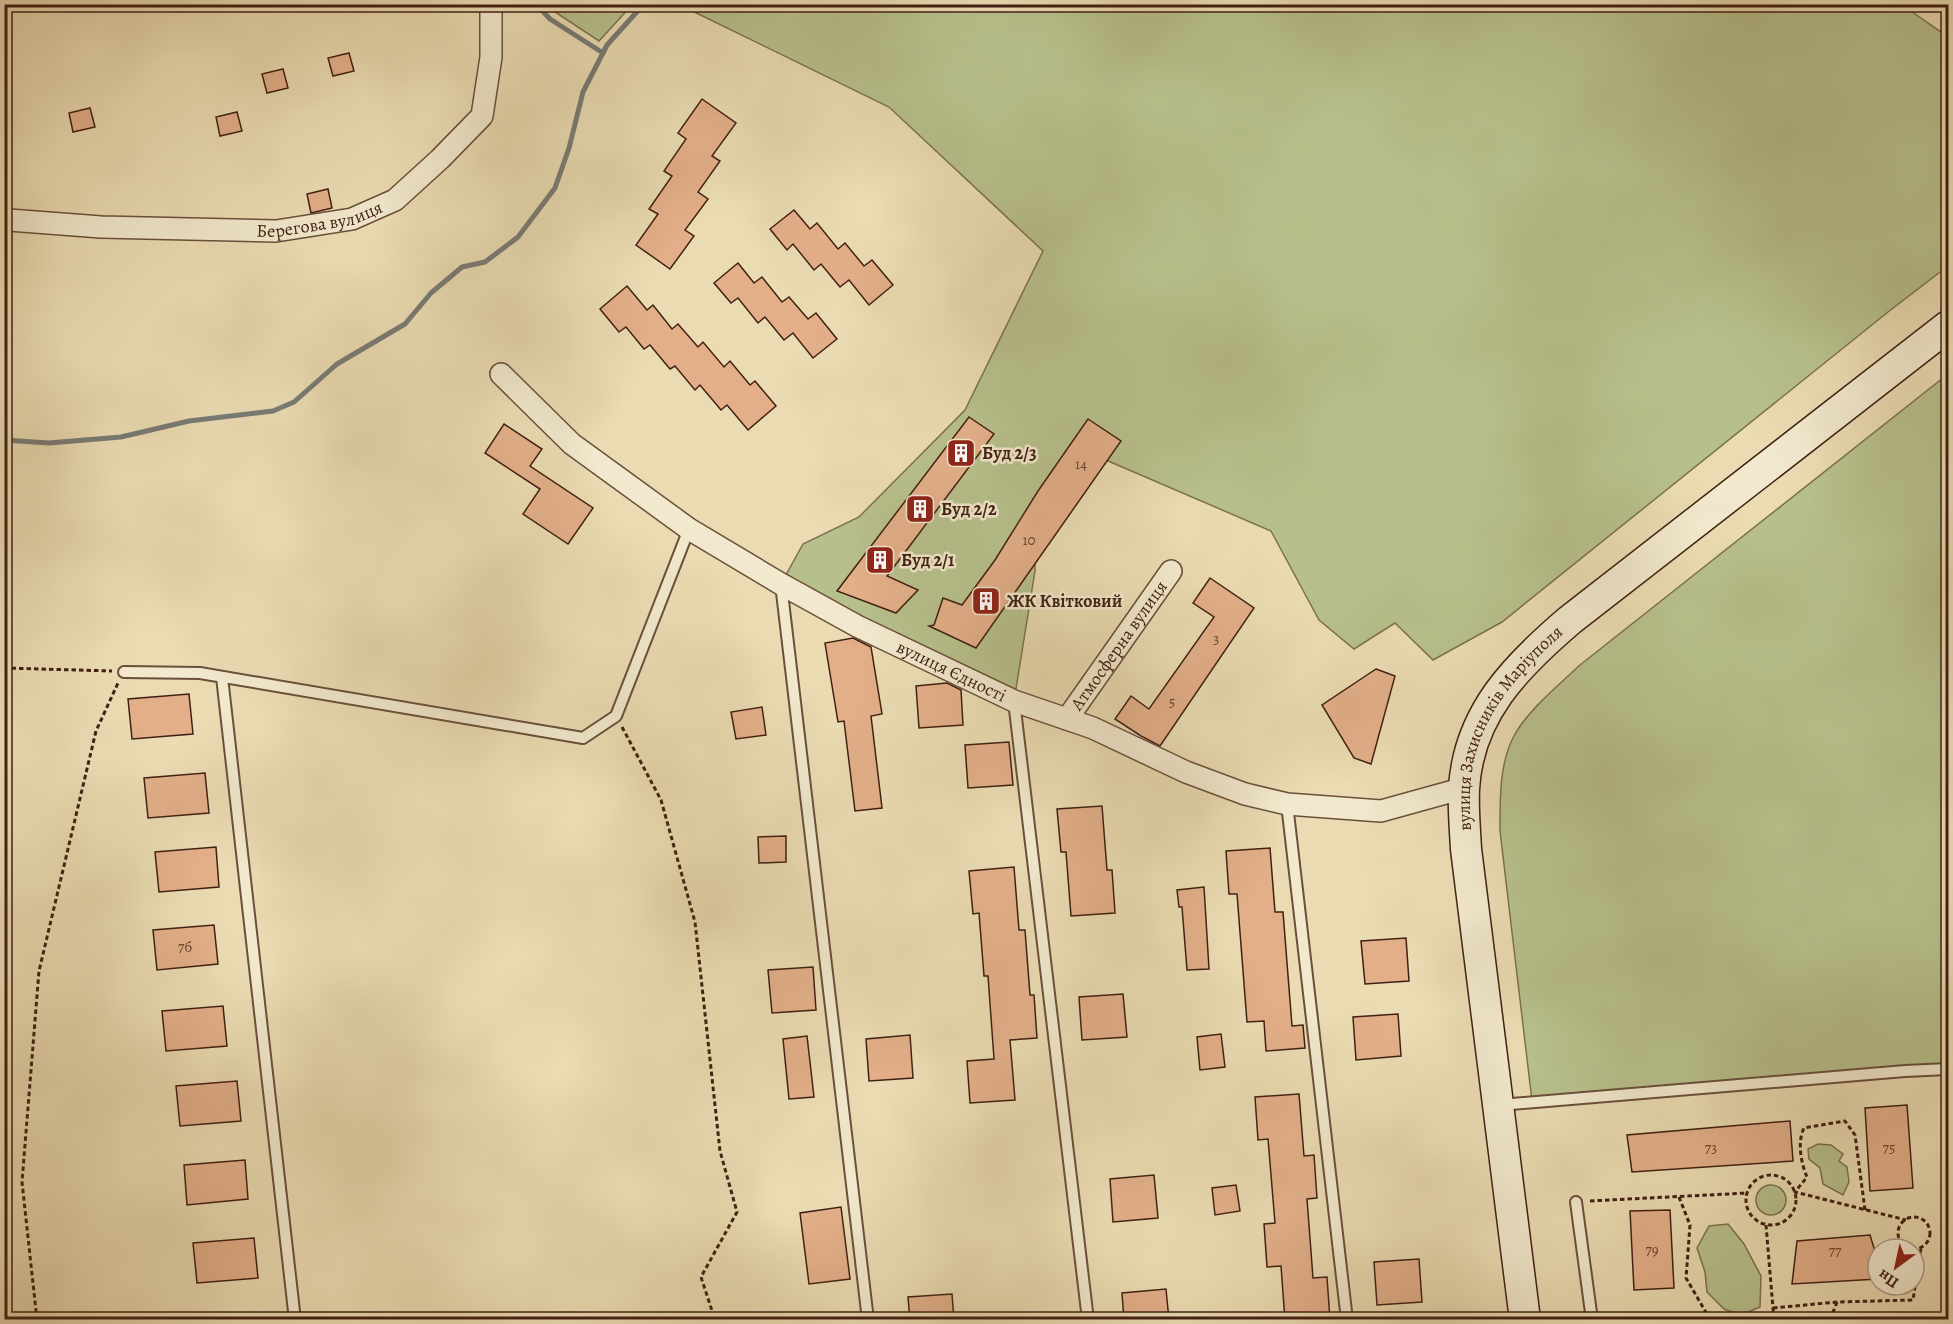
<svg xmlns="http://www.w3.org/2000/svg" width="1953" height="1324" font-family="Alegreya,serif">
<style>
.green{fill:#b7c08c;stroke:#7c7050;stroke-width:1.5}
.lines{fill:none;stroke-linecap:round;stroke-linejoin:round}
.stream{stroke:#787b75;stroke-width:5}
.building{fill:#e2af89;stroke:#412013;stroke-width:1.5}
.service-casing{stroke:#6b4f3b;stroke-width:14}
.minor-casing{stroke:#6b4f3b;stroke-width:24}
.secondary-casing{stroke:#412013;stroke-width:33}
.path{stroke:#412013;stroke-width:3;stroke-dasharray:4.5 3;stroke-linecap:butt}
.service{stroke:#f1e8cd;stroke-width:10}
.minor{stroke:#f1e8cd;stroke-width:21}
.secondary{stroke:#f1e8cd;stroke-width:30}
.labels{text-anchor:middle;stroke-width:5;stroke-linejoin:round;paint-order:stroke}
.number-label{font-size:15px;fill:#694430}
.street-label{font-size:18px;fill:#412013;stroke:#f1e8cd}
.poi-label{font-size:18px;font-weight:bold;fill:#412013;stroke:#f1e8cd;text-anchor:start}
</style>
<rect width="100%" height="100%" fill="#eadbb2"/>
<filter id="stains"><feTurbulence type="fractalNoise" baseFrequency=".00333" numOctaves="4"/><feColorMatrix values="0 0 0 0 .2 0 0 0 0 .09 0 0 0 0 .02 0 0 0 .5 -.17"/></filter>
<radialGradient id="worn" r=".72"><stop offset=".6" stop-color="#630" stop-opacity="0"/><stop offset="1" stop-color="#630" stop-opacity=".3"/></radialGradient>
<g class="green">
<polygon points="543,4 632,4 632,5 599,41"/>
<polygon points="680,5 1902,5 1948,37 1948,266 1888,312 1502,622 1433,660 1395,623 1354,649 1319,620 1271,531 1078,448 1035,505 1035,571 1014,701 781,584 803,544 859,517 965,410 1043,251 889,107"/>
<path d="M1948,374V1069L1532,1101L1500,831C1500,800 1499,764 1514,736C1527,711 1560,684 1580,665Z"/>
<polygon points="1818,1144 1831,1145 1843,1154 1839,1161 1847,1167 1849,1182 1843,1195 1823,1184 1820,1168 1809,1159 1808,1149"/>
<circle cx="1771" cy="1200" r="15"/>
<polygon points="1728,1224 1744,1244 1761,1276 1760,1307 1741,1315 1724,1309 1707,1292 1705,1272 1697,1248 1709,1226"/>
</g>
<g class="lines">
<g class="stream">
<polyline points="536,4 550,19 603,53"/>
<polyline points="4,440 49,443 121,437 189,421 273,411 294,402 337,364 405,324 431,293 462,267 485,262 518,237 555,188 569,148 583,92 607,45 644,4"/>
</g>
</g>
<g class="building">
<polygon points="349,53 354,71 333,76 328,58"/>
<polygon points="283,69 288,88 267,93 262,74"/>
<polygon points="702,99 736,123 712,156 720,161 698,192 708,199 685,230 694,236 670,269 636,245 658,214 649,209 672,176 664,171 686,139 678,133"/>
<polygon points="90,108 95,127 73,132 69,113"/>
<polygon points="237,112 242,131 220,136 216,117"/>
<polygon points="328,189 332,208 311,213 307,194"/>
<polygon points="794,210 810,229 817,223 838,249 845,243 864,266 872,260 893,285 869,305 849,280 840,287 821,264 814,270 793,244 787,250 770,229"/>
<polygon points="738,263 754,283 762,277 782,302 789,297 808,319 816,313 837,339 813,358 793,333 784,340 765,317 758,323 738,298 731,303 714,283"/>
<polygon points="627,286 647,310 653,305 672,329 678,324 698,347 703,342 724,367 730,361 750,385 755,381 776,406 748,430 727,405 721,410 700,385 695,390 675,366 670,369 650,345 644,349 626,327 619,332 600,309"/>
<polygon points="969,417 994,434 887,576 918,590 896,613 837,591"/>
<polygon points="1088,419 1121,441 976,648 929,626 934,625 943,598 962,605 995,560 1038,491"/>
<polygon points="504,424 542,449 530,466 593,508 568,544 523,514 540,489 485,453"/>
<polygon points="1210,578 1254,608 1160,746 1141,736 1115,719 1131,696 1149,709 1214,617 1193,603"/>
<polygon points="853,638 871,647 882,714 871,716 882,808 855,811 844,721 838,722 825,643"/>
<polygon points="1376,669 1395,676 1371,764 1354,758 1322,705"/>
<polygon points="947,683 961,690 963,725 919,728 916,686"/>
<polygon points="189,694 193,734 132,739 128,699"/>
<polygon points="762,707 766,735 736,739 731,712"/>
<polygon points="1009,742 1013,785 968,788 965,745"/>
<polygon points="205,773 209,813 148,818 144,778"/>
<polygon points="1102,806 1107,870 1112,870 1115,913 1071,916 1066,852 1061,852 1057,809"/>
<polygon points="786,836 786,862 759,863 758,837"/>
<polygon points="216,847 219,887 159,892 155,852"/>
<polygon points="1270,848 1275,912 1283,912 1292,1026 1303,1025 1305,1048 1266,1051 1264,1021 1247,1022 1237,894 1229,894 1226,851"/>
<polygon points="1014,867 1019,930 1025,930 1030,995 1034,995 1037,1038 1010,1040 1015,1100 970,1103 967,1061 994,1059 988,976 984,976 979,913 973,914 969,871"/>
<polygon points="1204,887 1209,969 1187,970 1182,907 1179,907 1177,890"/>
<polygon points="214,925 218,964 157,970 153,930"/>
<polygon points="1406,938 1409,981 1365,984 1361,941"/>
<polygon points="813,967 816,1010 772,1013 768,970"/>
<polygon points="1123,994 1127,1037 1082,1040 1079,997"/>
<polygon points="223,1006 227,1046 166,1051 162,1011"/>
<polygon points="1398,1014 1401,1056 1356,1060 1353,1017"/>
<polygon points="1221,1034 1225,1067 1200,1070 1197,1037"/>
<polygon points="910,1035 913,1078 869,1081 866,1039"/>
<polygon points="807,1036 814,1097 789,1099 783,1039"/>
<polygon points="237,1081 241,1121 180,1126 176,1086"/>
<polygon points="1299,1094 1304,1156 1314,1155 1317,1198 1307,1199 1313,1278 1327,1277 1330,1320 1285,1320 1281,1266 1267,1267 1264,1224 1275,1223 1268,1139 1258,1140 1255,1097"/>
<polygon points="1907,1105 1913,1188 1870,1191 1865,1108"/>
<polygon points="1790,1121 1793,1161 1632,1172 1627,1135"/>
<polygon points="245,1160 248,1199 187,1205 184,1165"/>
<polygon points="1154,1175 1158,1218 1113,1222 1110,1179"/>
<polygon points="1236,1185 1240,1211 1215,1215 1212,1188"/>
<polygon points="841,1207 850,1279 809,1284 800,1213"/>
<polygon points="1670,1210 1674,1288 1634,1290 1630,1211"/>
<polygon points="1870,1235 1878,1261 1878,1279 1792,1284 1797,1241"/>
<polygon points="254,1238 258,1278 197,1283 193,1243"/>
<polygon points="1419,1259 1422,1302 1377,1305 1374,1262"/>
<polygon points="1166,1289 1169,1320 1124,1320 1122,1293"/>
<polygon points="952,1294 954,1320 910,1320 908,1297"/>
</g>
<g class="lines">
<g class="service-casing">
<g id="service">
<polyline points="781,584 868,1320"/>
<polyline points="124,672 200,673 583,738 616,716 689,529"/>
<polyline points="222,677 295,1320"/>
<polyline points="1014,701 1088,1320"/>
<polyline points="1287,804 1347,1320"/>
<polyline points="1500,1105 1905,1071 1948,1069"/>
<polyline points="1576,1202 1592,1320"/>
</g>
</g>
<g class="minor-casing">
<g id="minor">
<path id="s1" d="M9,220L101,227L276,231L352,219L395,200L440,159L482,116L491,57V4"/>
<path id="s2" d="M501,374L572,444L689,529L781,584L857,626L1014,701L1093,728L1186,772L1245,794L1287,804L1381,811L1464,788"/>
<path id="s3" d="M1067,719L1171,571"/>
</g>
</g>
<g class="secondary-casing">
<g id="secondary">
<path id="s4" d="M1525,1320L1466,849C1465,829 1463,809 1464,789C1468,714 1516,666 1570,620L1948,326"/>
</g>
</g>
<g class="path">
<polyline points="4,668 112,671"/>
<polyline points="622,727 661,800 695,922 720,1151 737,1212 701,1277 715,1320"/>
<circle cx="1771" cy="1200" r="25"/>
<polyline points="1679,1197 1690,1225 1686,1278 1708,1316 1727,1320"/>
<polyline points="1590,1201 1747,1193"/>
<path d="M1865,1210L1855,1135L1845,1121L1804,1128C1797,1142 1801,1163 1807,1177L1795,1192L1906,1220"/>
<circle cx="1914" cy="1233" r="16"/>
<polyline points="1766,1225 1774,1320"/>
<polyline points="1773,1308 1837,1302 1913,1300 1921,1248"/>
<polyline points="37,1320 22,1182 39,971 96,731 118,683"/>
<polyline points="1830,1320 1837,1302"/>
</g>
<use href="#service" class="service"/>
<use href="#minor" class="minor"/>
<use href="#secondary" class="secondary"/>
</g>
<defs>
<g id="building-square" transform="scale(1.5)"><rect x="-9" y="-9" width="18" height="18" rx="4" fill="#8f2418" stroke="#f1e8cd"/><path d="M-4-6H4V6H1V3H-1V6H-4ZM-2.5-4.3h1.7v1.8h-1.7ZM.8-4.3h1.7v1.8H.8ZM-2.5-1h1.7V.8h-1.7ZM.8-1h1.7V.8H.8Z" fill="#fff"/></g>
</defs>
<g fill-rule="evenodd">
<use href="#building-square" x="961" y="453"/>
<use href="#building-square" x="920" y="509"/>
<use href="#building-square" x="880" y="560"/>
<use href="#building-square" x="986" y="601"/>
</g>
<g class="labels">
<g class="number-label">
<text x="1081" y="469">14</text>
<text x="1029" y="545">10</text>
<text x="1216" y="644">3</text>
<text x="1172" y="707">5</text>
<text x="185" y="952">7б</text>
<text x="1711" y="1153">73</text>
<text x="1889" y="1153">75</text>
<text x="1652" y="1255">79</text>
<text x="1835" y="1256">77</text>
</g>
<g class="street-label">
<text dy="6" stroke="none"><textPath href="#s1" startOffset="312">Берегова вулиця</textPath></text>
<text dy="6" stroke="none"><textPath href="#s3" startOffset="90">Атмосферна вулиця</textPath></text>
<text dy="6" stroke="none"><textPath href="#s2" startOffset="543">вулиця Єдності</textPath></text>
<text dy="6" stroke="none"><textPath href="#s4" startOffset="610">вулиця Захисників Маріуполя</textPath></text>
</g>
<g class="poi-label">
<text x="982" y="459">Буд 2/3</text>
<text x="941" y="515">Буд 2/2</text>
<text x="901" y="566">Буд 2/1</text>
<text x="1007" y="607">ЖК Квітковий</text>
</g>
</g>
<rect width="1953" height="1324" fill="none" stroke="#eadbb2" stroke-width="24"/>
<rect x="6" y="6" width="1941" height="1312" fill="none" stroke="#412013" stroke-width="3"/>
<rect x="12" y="12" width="1929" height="1300" fill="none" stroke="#412013" stroke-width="1.5"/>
<g transform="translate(1896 1267) rotate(213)"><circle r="28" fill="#f1e8cd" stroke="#ab9883" stroke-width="1.5"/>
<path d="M0-4.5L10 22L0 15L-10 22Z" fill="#8f2418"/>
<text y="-9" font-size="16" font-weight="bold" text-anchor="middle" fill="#412013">Пн</text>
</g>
<rect width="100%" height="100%" filter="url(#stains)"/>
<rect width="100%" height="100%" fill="url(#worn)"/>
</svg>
